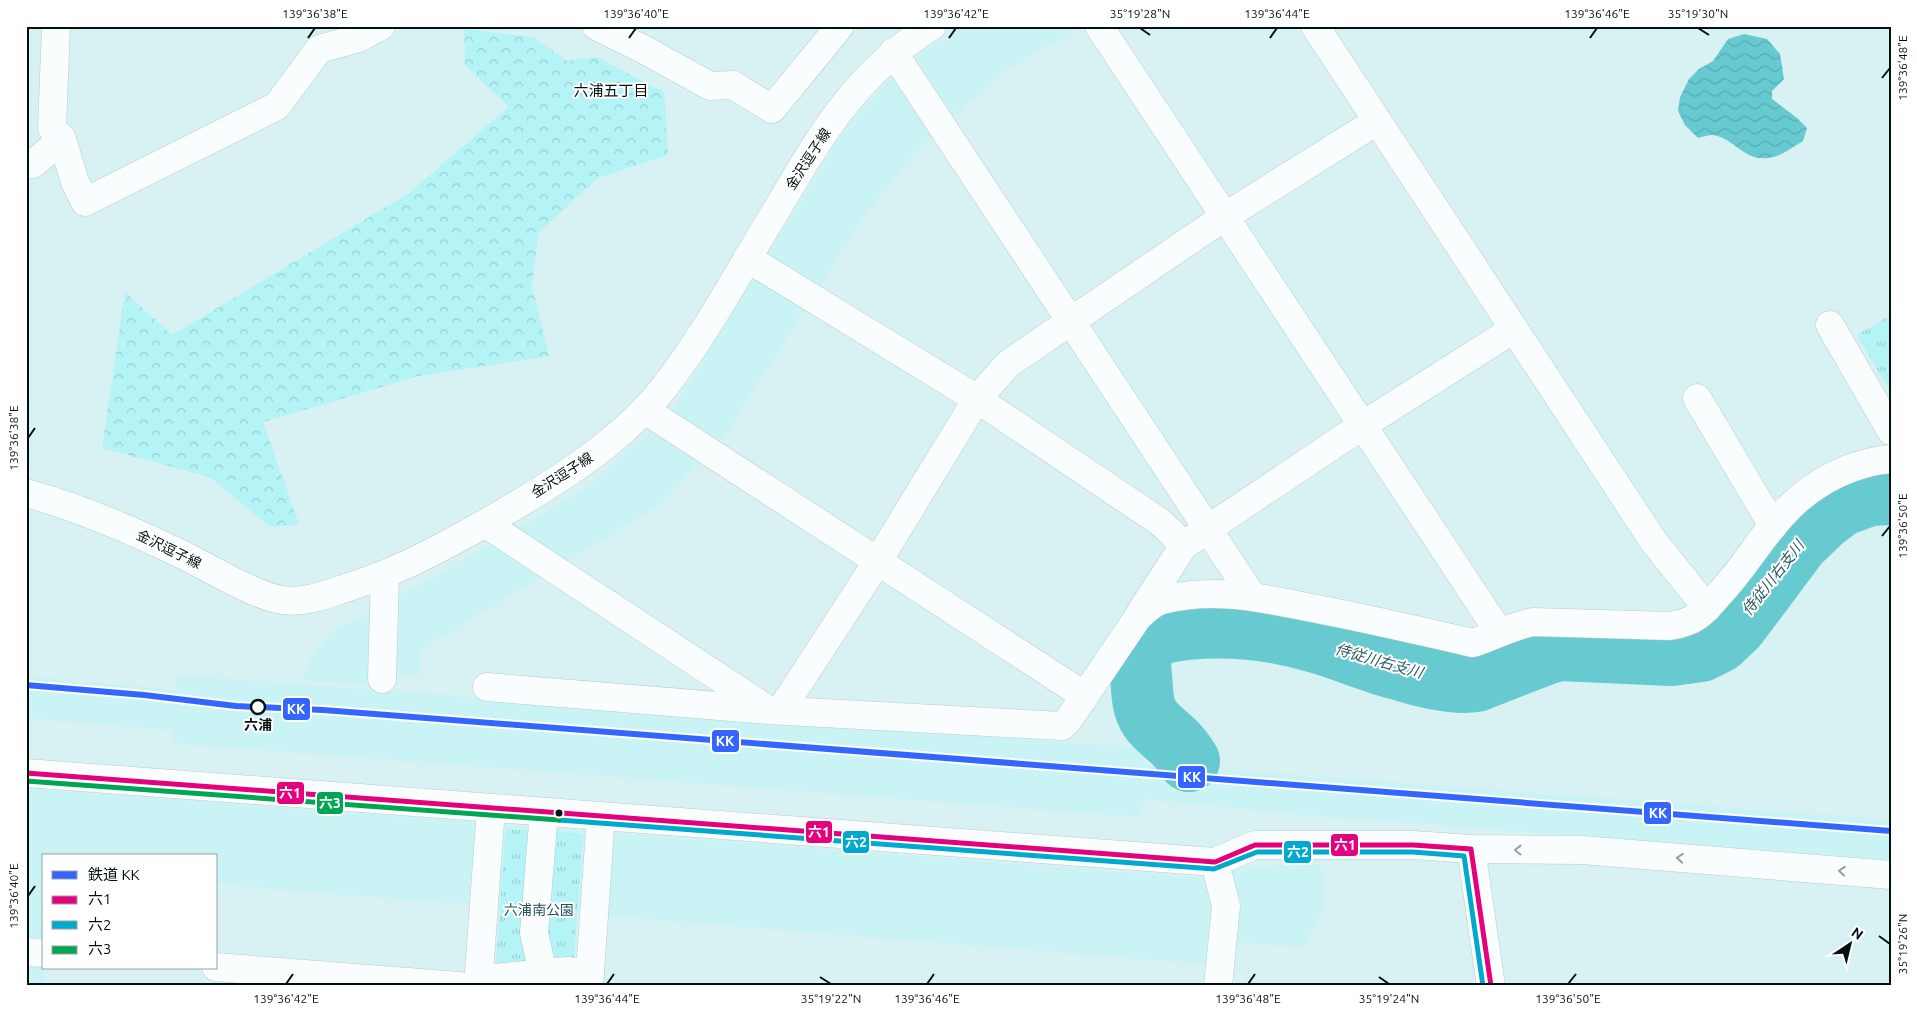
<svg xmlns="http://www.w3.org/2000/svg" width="1917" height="1012" font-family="Ubuntu,'Noto Sans JP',sans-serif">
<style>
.built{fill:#caf3f6}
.forest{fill:url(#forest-crowns)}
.park{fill:url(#park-tufts)}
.water{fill:url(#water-waves)}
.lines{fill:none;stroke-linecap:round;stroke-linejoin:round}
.river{stroke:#67cad0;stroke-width:62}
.minor-casing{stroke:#b9cccd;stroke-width:29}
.major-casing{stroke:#b9cccd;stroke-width:29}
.minor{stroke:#f9fdfd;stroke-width:28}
.major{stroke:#f9fdfd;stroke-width:28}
.bus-1-casing{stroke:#fff;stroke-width:9}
.bus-2-casing{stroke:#fff;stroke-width:9}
.bus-3-casing{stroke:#fff;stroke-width:9}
.bus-1{stroke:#e5007d;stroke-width:5}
.bus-2{stroke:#00a9ce;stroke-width:5}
.bus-3{stroke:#00a651;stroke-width:5}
.rail-1-casing{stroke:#fff;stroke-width:10}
.rail-1{stroke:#36f;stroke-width:6}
.oneway{stroke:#969e9f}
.ticks{fill:none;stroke:#021011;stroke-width:2}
.stop-dot{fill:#fff;stroke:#021011;stroke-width:2.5}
.bus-dot{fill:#021011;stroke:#fff;stroke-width:2}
.labels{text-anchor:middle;stroke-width:4;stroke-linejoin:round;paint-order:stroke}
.street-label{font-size:14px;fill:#021011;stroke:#fff}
.stop-label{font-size:14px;font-weight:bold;fill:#021011;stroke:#fff}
.park-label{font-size:14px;fill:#1c5255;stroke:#fff}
.neighbourhood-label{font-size:15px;fill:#021011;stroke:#fff}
.water-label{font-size:15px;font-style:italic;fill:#295d61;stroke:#fff}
.line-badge{stroke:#fff;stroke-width:2}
.badge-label{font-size:14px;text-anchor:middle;font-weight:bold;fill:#fff}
.neatline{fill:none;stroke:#021011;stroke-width:2}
.ticks-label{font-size:12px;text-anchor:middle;fill:#021011}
</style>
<defs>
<pattern id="forest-crowns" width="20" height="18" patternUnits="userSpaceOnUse" patternTransform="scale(1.25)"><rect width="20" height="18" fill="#b4f3f6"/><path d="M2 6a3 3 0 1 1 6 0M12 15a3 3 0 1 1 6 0" fill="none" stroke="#99cfd2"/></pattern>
<pattern id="park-tufts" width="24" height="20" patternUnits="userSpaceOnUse" patternTransform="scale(1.25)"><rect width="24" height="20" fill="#b4f3f6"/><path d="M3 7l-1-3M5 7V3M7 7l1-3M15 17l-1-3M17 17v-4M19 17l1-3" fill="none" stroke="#99cfd2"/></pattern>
<pattern id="water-waves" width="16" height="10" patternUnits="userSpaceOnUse" patternTransform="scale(1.25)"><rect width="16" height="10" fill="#67cad0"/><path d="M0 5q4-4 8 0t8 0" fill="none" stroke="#58acb2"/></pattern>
</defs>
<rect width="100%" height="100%" fill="#d8f1f2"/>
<g class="built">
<polygon points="964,26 1081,26 1008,69 923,142 863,218 726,434 656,507 421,650 420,676 391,673 392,601 583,490 642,440 678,402 845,129 886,83 921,54"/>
<polygon points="377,610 375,686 302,680 313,654 338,628"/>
<polygon points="177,675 1143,748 1143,764 1891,820 1891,860 1321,816 1143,799 1142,817 173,743 173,730 26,718 26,677 175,690"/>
<polygon points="26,788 1201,878 1250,867 1321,864 1324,906 1316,927 1303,947 1208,940 1207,964 216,884 216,856 44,856 44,986 26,986"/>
</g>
<polygon class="forest" points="464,29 533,37 567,61 596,57 664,92 668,155 598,178 539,232 532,286 549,356 419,376 263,422 299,524 270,527 210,477 102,448 125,292 172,335 409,193 509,107 465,65"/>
<g class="park">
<polygon points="1891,315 1891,393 1857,335"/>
<polygon points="506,829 583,834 572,986 494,986"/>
</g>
<path class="water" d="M1744,34L1767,39L1780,54L1784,79L1772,91V99L1797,118L1807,128L1803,141C1794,146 1783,155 1773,157C1744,164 1737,139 1713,135C1708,135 1702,137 1698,138L1685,125L1678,111L1680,97L1689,79L1699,69L1713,61L1728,39Z"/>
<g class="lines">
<path class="river" d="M1189,761C1185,755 1181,749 1175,743C1166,734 1152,725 1147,713C1142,703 1142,687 1141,676C1136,639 1157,632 1188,629C1232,625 1277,630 1319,643C1346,651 1371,662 1398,669C1420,676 1453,685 1476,681L1548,653L1561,650L1671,655L1701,651L1719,642L1736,626L1799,542L1822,520L1842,505L1870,495L1891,494"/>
<g class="minor-casing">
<g id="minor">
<polyline points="56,26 52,128 62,139 75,182 85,202 277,106 319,49 359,38 381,26"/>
<polyline points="596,26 643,49 710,86 733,85 772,109 840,26"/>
<polyline points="1099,26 1499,632"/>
<polyline points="1315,26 1654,542 1707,608"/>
<polyline points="893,52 1252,596"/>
<polyline points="26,164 33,164 62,139"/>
<polyline points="747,258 977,399 1160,522 1184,545"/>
<polyline points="1830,325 1891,431"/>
<polyline points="1697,398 1773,526"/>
<polyline points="645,410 1085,696"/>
<polyline points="486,524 767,709"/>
<polyline points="1140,613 1184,545 1363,425 1514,329"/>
<polyline points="382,679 385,576"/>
<path d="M487,687L768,710L1062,726L1069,719L1138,617C1145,610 1152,603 1162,600C1214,586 1266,599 1317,609C1369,619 1421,631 1473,643C1494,636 1512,626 1533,622L1670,626C1699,621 1703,612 1722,591C1747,564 1765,530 1792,505C1818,480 1854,462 1891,459"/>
<polyline points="781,710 878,561 977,399 1008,364 1224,217 1377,121"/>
<polyline points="26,773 1215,862 1255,845 1413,845 1471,849 1582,850 1891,875"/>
<polyline points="544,812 534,933 546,986"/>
<polyline points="1471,849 1491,986"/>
<polyline points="1215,862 1226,906 1218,986"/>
<polyline points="26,952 44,953"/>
<polyline points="216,967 459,986"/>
<polyline points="478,986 491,808"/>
<polyline points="481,986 494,978 567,971 590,973"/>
<polyline points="589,986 601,816"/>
</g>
</g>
<g class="major-casing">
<path id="major" d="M26,493C81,508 134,531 185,556C211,569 256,596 282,600C305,603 325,595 346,588C378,578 408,565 438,549C473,531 507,511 541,490C586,462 629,431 663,389C708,331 742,266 780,204C822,132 859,71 932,26"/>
</g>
<use href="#minor" class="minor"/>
<use href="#major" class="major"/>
<g class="bus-1-casing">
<polyline id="bus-1" points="26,773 1215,862 1255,845 1413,845 1471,849 1491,986"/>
</g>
<g class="bus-2-casing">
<polyline id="bus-2" points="559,820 1214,869 1257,852 1413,852 1464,856 1483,986"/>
</g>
<g class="bus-3-casing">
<polyline id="bus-3" points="26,781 559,820"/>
</g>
<use href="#bus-1" class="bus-1"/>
<use href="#bus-2" class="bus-2"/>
<use href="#bus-3" class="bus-3"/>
<g class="rail-1-casing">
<polyline id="rail-1" points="26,685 144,695 236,706 323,710 1891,831"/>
</g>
<use href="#rail-1" class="rail-1"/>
</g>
<defs><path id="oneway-chevron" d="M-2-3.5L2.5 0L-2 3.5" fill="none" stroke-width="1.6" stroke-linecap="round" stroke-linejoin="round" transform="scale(1.25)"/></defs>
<g class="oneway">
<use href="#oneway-chevron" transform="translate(1518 850) rotate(-179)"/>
<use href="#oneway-chevron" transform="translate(1680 858) rotate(-175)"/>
<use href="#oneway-chevron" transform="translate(1842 871) rotate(-175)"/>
</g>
<path class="ticks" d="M1140,28L1150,35M1698,28L1709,35M308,38L315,28M629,38L636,28M949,38L956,28M1270,38L1277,28M1590,38L1597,28M1882,78L1890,68M28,438L35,428M1882,536L1890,526M28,896L35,886M1879,936L1890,944M820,977L831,984M1379,977L1389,984M286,984L293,974M607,984L614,974M927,984L934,974M1248,984L1255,974M1568,984L1576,974"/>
<circle class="stop-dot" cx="258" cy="707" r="7"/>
<circle class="bus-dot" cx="559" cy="813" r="4.5"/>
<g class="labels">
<g class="street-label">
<text transform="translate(808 159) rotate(-57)" y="5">金沢逗子線</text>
<text transform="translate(562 475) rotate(-33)" y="5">金沢逗子線</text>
<text transform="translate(169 549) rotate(26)" y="5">金沢逗子線</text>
</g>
<g class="stop-label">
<text x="258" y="730">六浦</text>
</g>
<g class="park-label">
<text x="539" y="915">六浦南公園</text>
</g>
<g class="neighbourhood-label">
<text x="611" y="96">六浦五丁目</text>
</g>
<g class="water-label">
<text transform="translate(1773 578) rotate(-52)" y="5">侍従川右支川</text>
<text transform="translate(1379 661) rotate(16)" y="5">侍従川右支川</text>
</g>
</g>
<g class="line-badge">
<rect x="282" y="697" width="29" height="24" rx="5" fill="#36f"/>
<rect x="711" y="729" width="29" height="24" rx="5" fill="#36f"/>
<rect x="1177" y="765" width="29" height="24" rx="5" fill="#36f"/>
<rect x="276" y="781" width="29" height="24" rx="5" fill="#e5007d"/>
<rect x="316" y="791" width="28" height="24" rx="5" fill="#00a651"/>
<rect x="1643" y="801" width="29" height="24" rx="5" fill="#36f"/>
<rect x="805" y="820" width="28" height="24" rx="5" fill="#e5007d"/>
<rect x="842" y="830" width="28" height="24" rx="5" fill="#00a9ce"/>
<rect x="1330" y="833" width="29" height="24" rx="5" fill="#e5007d"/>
<rect x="1283" y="840" width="29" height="24" rx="5" fill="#00a9ce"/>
</g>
<g class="badge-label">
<text x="296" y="714">KK</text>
<text x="725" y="746">KK</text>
<text x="1192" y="782">KK</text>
<text x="290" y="798">六1</text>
<text x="330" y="808">六3</text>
<text x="1658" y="818">KK</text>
<text x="819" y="837">六1</text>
<text x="856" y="847">六2</text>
<text x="1345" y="850">六1</text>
<text x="1298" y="857">六2</text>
</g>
<rect width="1917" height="1012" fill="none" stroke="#ffffff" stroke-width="55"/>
<rect x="42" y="854" width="175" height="115" fill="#ffffff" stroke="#9a9fa0"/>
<rect x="52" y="871" width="25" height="8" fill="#3366ff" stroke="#9a9fa0"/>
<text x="88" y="880" font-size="15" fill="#021011">鉄道 KK</text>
<rect x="52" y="896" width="25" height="8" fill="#e5007d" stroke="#9a9fa0"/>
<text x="88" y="904" font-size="15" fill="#021011">六1</text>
<rect x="52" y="921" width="25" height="8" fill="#00a9ce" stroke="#9a9fa0"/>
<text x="88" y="930" font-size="15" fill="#021011">六2</text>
<rect x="52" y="946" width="25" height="8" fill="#00a651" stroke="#9a9fa0"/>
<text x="88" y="954" font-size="15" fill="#021011">六3</text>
<g transform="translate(1850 944) rotate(35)" stroke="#ffffff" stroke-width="4" paint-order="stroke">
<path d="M0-4L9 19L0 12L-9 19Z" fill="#021011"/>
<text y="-8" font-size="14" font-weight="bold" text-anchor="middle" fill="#021011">N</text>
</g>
<rect x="28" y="28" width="1862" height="956" class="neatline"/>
<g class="ticks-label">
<text x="315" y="18">139°36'38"E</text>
<text x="636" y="18">139°36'40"E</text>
<text x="956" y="18">139°36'42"E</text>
<text x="1140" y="18">35°19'28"N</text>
<text x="1277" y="18">139°36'44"E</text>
<text x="1597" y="18">139°36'46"E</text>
<text x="1698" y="18">35°19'30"N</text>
<text transform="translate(1903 68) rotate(-90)" y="4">139°36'48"E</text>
<text transform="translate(14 438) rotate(-90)" y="4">139°36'38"E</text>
<text transform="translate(1903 526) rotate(-90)" y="4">139°36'50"E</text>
<text transform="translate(14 896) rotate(-90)" y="4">139°36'40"E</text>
<text transform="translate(1903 944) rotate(-90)" y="4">35°19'26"N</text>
<text x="286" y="1003">139°36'42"E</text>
<text x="607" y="1003">139°36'44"E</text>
<text x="831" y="1003">35°19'22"N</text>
<text x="927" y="1003">139°36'46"E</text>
<text x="1248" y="1003">139°36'48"E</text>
<text x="1389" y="1003">35°19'24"N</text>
<text x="1568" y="1003">139°36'50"E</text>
</g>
</svg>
